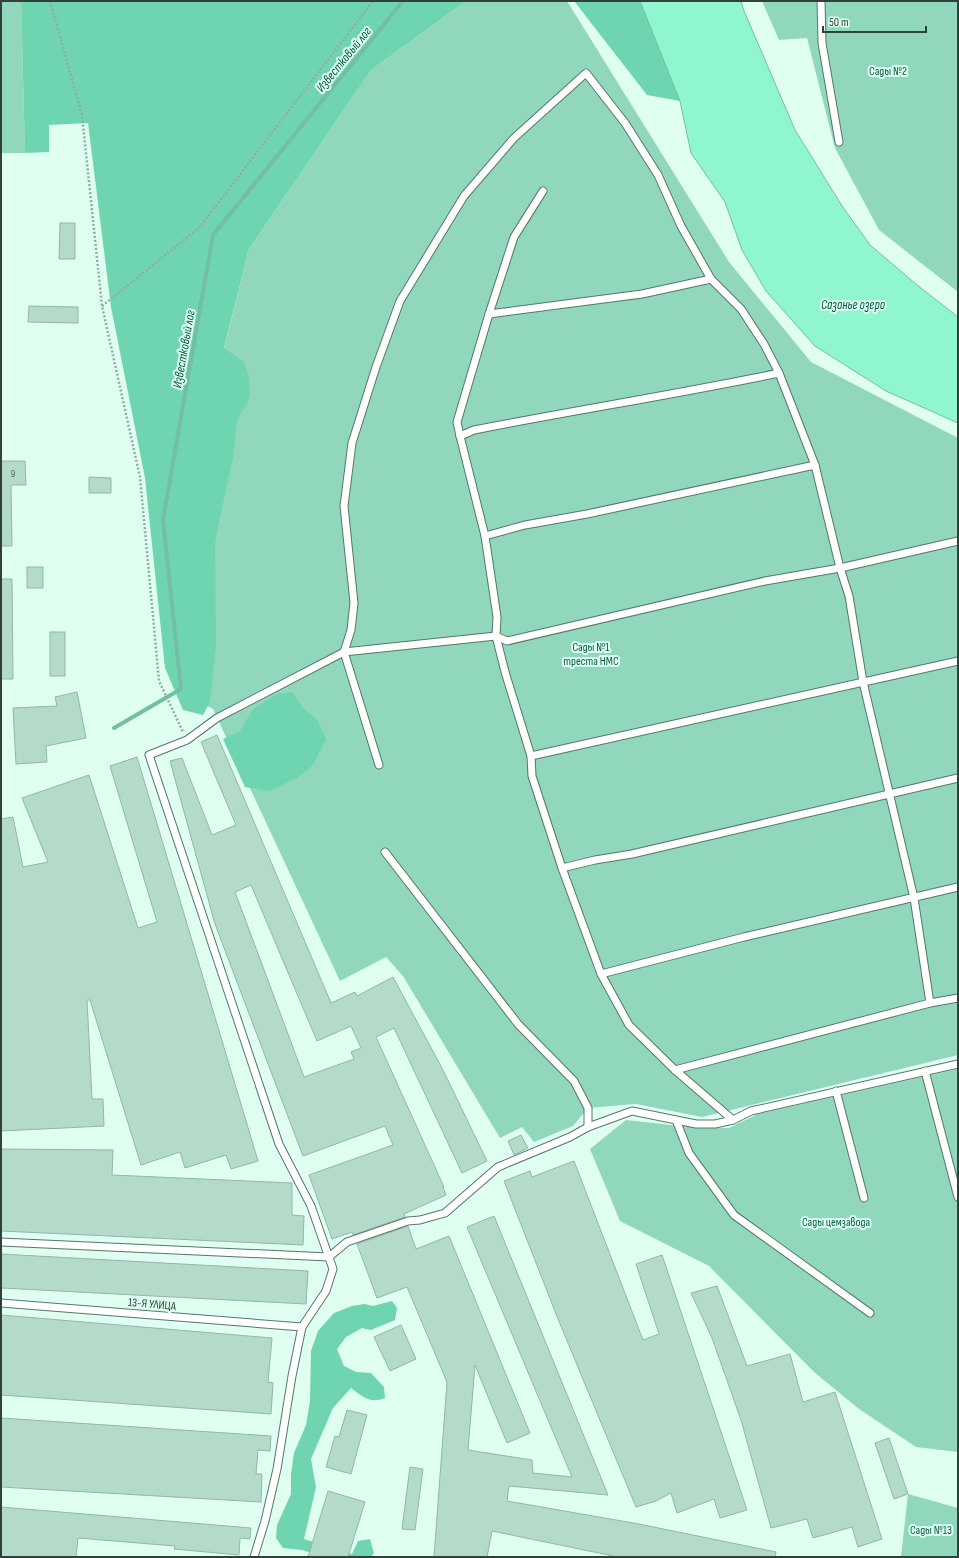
<svg xmlns="http://www.w3.org/2000/svg" width="959" height="1558" font-family="'Sofia Sans Condensed',sans-serif">
<style>
.green{fill:#90d7bb}
.forest{fill:#6ed5b0}
.water{fill:#8ff6cf;stroke:#72bfa2}
.lines{fill:none;stroke-linecap:round;stroke-linejoin:round}
.stream{stroke:#72bfa2;stroke-width:4}
.building{fill:#b4daca;stroke:#91b7a7;fill-rule:evenodd}
.lane-casing{stroke:#547869;stroke-width:9}
.path{stroke:#93aca2;stroke-width:2.5;stroke-dasharray:2 2;stroke-linecap:butt}
.lane{stroke:#fff;stroke-width:7}
.labels{text-anchor:middle;stroke-width:4;stroke-linejoin:round;paint-order:stroke}
.number-label{font-size:10px;fill:#51665e}
.park-label{font-size:12px;fill:#065e46;stroke:#dffff1}
.street-label{font-size:12px;fill:#30403a;stroke:#dffff1}
.water-label{font-size:13px;font-style:italic;fill:#015b44;stroke:#dffff1}
</style>
<rect width="100%" height="100%" fill="#dffff1"/>
<g class="green">
<polygon points="1,1 21,1 25,153 1,153"/>
<polygon points="466,1 567,1 729,262 811,362 958,438 958,1055 702,1117 636,1104 588,1108 573,1126 534,1142 522,1127 500,1138 403,976 386,957 340,981 213,709 186,696 176,541 249,249 371,70"/>
<polygon points="762,1 958,1 958,292 879,230 835,148 807,38 779,40"/>
<polygon points="958,1069 958,1452 916,1447 859,1409 814,1372 709,1266 620,1221 590,1149 626,1120 698,1128 729,1128 758,1114"/>
<polygon points="908,1494 958,1508 958,1557 901,1557"/>
</g>
<g class="forest">
<polygon points="21,1 466,1 371,70 249,249 224,348 244,362 249,376 250,397 237,420 233,457 215,541 216,644 210,702 203,715 183,710 165,668 145,478 111,307 88,123 49,125 49,152 25,153"/>
<polygon points="574,1 640,1 680,101 647,95"/>
<polygon points="292,692 303,708 317,720 326,739 313,765 297,778 269,791 245,787 223,739 240,731 253,709 277,694"/>
<path d="M392,1301L397,1308L395,1320L371,1330L362,1328L346,1337L337,1349L344,1366L356,1372L371,1373L384,1387L385,1398C370,1404 363,1397 351,1388L333,1408L311,1459L316,1487L304,1539L352,1554L358,1541L370,1539L374,1553L371,1557H326L302,1550L283,1548L276,1538L277,1525L291,1494V1474L294,1453L306,1425L310,1401L311,1351L318,1331L334,1313L352,1306L364,1304L373,1306Z"/>
</g>
<polygon class="water" points="640,1 741,1 744,11 795,130 842,206 870,245 917,285 958,317 958,423 886,391 815,346 766,291 742,250 725,202 691,153 680,101"/>
<g class="lines">
<polyline class="stream" points="114,728 181,689 163,520 213,235 403,1"/>
</g>
<g class="building">
<polygon points="60,223 75,223 75,259 59,259"/>
<polygon points="29,306 78,307 78,323 28,322"/>
<polygon points="1,461 25,461 26,485 11,485 12,546 1,546"/>
<polygon points="89,477 111,478 111,493 89,493"/>
<rect x="27" y="567" width="16" height="21"/>
<polygon points="1,579 12,579 13,679 1,679"/>
<rect x="50" y="632" width="15" height="44"/>
<polygon points="77,692 86,738 46,746 47,762 16,764 13,708 57,706 55,697"/>
<path d="M217,735L331,1003L355,992L357,996L393,977L443,1070L487,1161L462,1173L394,1028L376,1037L444,1187H443L446,1195L404,1214L405,1217L353,1235L352,1232L332,1239L309,1175L393,1145L385,1126L303,1156L215,924L170,761L182,758L212,835L236,825L201,742ZM251,885L317,1041L351,1026L361,1048L351,1052L354,1059L304,1077L235,892Z"/>
<polygon points="137,757 258,1161 231,1169 226,1155 185,1168 180,1152 141,1165 90,1000 87,1000 92,1099 103,1099 104,1126 1,1131 1,819 13,817 23,867 48,862 22,798 89,775 138,928 157,922 110,766"/>
<polygon points="521,1135 528,1148 514,1155 508,1141"/>
<polygon points="1,1149 113,1150 112,1175 292,1183 292,1215 304,1216 303,1245 1,1231"/>
<polygon points="574,1161 643,1340 659,1334 636,1264 662,1255 747,1510 720,1518 714,1499 677,1513 671,1493 656,1501 636,1507 558,1319 504,1181 530,1171 532,1177"/>
<polygon points="494,1216 608,1495 509,1486 507,1501 639,1524 776,1552 775,1557 618,1557 492,1531 487,1557 434,1557 447,1382 407,1287 377,1298 357,1244 408,1226 416,1249 449,1236 530,1433 507,1443 475,1365 468,1450 532,1460 533,1473 572,1477 467,1227"/>
<polygon points="1,1254 308,1271 306,1304 1,1288"/>
<polygon points="717,1286 747,1366 790,1354 803,1402 835,1392 882,1539 858,1547 852,1527 813,1538 807,1519 771,1528 741,1420 712,1338 691,1293"/>
<polygon points="1,1315 272,1338 268,1382 273,1383 271,1414 1,1395"/>
<polygon points="401,1325 416,1359 390,1371 374,1337"/>
<polygon points="347,1410 367,1415 351,1474 326,1467 335,1436 339,1437"/>
<polygon points="1,1418 271,1436 270,1451 258,1450 256,1474 262,1474 261,1502 1,1487"/>
<polygon points="889,1438 908,1494 894,1499 875,1443"/>
<polygon points="410,1467 423,1469 415,1530 402,1529"/>
<polygon points="328,1491 365,1502 348,1557 308,1557"/>
<polygon points="1,1507 251,1528 250,1539 240,1538 239,1555 174,1549 175,1546 78,1538 76,1557 1,1557"/>
</g>
<g class="lines">
<g class="lane-casing">
<g id="lane">
<polyline points="821,1 822,43 839,142"/>
<polyline points="543,191 514,237 489,314 457,422 460,436 485,536 497,617 496,636 505,672 531,756 532,776 562,868 601,974 629,1025 675,1070 733,1120"/>
<polyline points="489,314 642,294 711,279"/>
<path d="M460,436L474,430C576,410 678,394 779,373"/>
<polyline points="485,536 525,525 587,514 815,465"/>
<polyline points="531,756 958,661"/>
<polyline points="379,765 344,652 351,630 354,603 344,506 352,443 376,367 400,301 464,196 514,138 586,73 625,123 658,175 681,226 711,279 741,309 764,344 779,373 815,465 840,568 849,596 863,682 914,898 930,1003"/>
<polyline points="385,852 518,1024 574,1081 588,1108 588,1127"/>
<polyline points="562,868 595,860 632,854 958,778"/>
<polyline points="601,974 744,937 958,887"/>
<polyline points="675,1070 930,1003 958,998"/>
<polyline points="925,1071 958,1197"/>
<polyline points="836,1091 864,1198"/>
<polyline points="676,1120 689,1153 734,1215 870,1313"/>
<polyline points="1,1242 329,1257 347,1242 408,1221 420,1220 445,1213 498,1167 570,1137 588,1127 632,1111 696,1124 715,1124 733,1120 751,1111 958,1064"/>
<polyline points="1,1303 302,1327"/>
<polyline points="254,1557 265,1521 277,1469 292,1376 302,1327 326,1291 333,1269 311,1206 279,1144 149,755 187,740 217,718 344,652 496,636 507,641 765,581 840,568 958,541"/>
</g>
</g>
<g class="path">
<polyline points="50,1 82,115 102,306 140,477 159,681 183,732"/>
<polyline points="102,306 199,228 373,1"/>
</g>
<use href="#lane" class="lane"/>
</g>
<g class="labels">
<g class="number-label">
<text x="13" y="477">9</text>
</g>
<g class="park-label">
<text x="888" y="75">Сады №2</text>
<text x="591" y="651">Сады №1<tspan x="591" dy="14">треста НМС</tspan></text>
<text x="836" y="1226">Сады цемзавода</text>
<text x="931" y="1534">Сады №13</text>
</g>
<g class="street-label">
<text transform="translate(152 1304) rotate(5)" y="4">13-Я УЛИЦА</text>
</g>
<g class="water-label">
<text transform="translate(343 59) rotate(-51)" y="5">Известковый лог</text>
<text x="853" y="309">Сазанье озеро</text>
<text transform="translate(183 349) rotate(-80)" y="5">Известковый лог</text>
</g>
</g>
<rect width="959" height="1558" fill="none" stroke="#30403a" stroke-width="4"/>
<path d="M823 26v6h103v-6" fill="none" stroke="#30403a" stroke-width="2"/>
<text x="829" y="26" font-size="12" fill="#30403a" stroke="#dffff1" stroke-width="3" paint-order="stroke">50 m</text>
</svg>
